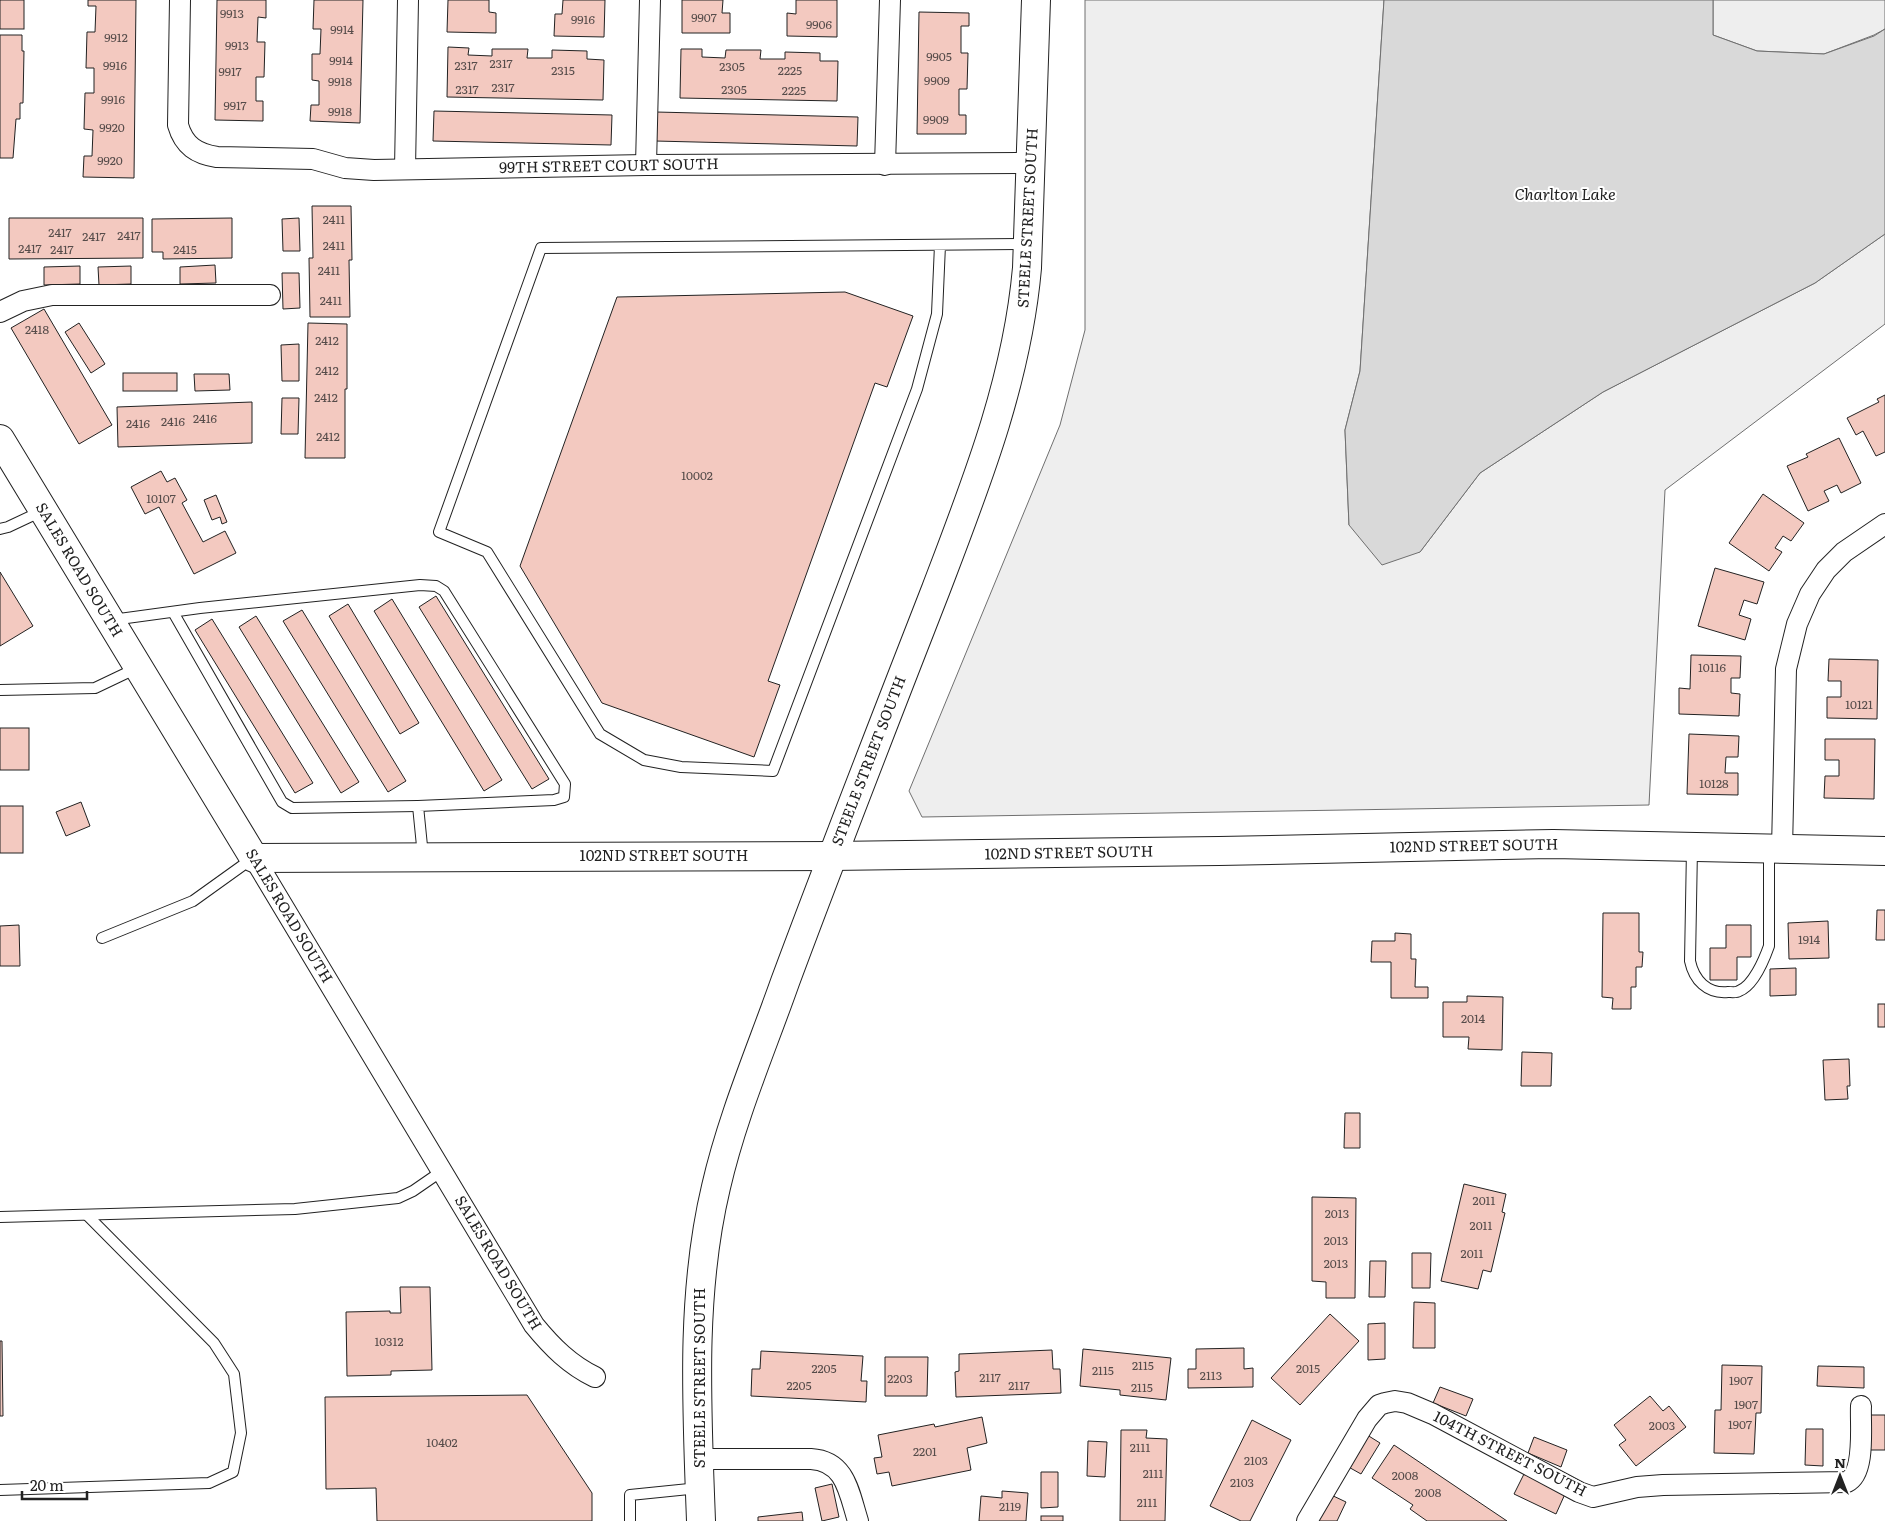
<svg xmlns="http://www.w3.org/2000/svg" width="1885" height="1521" font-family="Literata,serif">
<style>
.green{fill:#eee;stroke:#6f6f6f}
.water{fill:#d9d9d9;stroke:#6f6f6f}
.building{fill:#f3c9c0;stroke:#222}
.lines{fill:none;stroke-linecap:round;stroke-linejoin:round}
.lane-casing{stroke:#222;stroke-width:12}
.street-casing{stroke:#222;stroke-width:22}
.secondary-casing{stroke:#222;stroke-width:30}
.lane{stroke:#fff;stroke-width:10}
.street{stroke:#fff;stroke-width:20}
.secondary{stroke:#fff;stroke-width:28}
.labels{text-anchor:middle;stroke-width:4;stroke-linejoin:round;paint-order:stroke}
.number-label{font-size:12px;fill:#564c4a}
.street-label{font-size:15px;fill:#222;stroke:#fff}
.water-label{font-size:16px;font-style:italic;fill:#222;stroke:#fff}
</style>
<rect width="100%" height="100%" fill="#fff"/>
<g class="green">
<polygon points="1085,0 1384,0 1360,371 1345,430 1349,525 1420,552 1480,473 1603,392 1815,283 1885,234 1885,324 1665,490 1649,805 922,817 909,791 1060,425 1085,330"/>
<polygon points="1713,0 1885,0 1885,29 1874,35 1824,54 1757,51 1713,35"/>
</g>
<polygon class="water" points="1384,0 1713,0 1713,35 1757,51 1824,54 1874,36 1885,29 1885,234 1815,283 1603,392 1480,473 1420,552 1382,565 1349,525 1345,430 1360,371"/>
<g class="building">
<rect x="0" y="0" width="24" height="29"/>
<polygon points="88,0 136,0 134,178 83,177 84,156 92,156 93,130 84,129 85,93 94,93 94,68 86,68 87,32 95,32 96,6 88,6"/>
<polygon points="217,0 266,0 266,18 258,17 257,42 265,42 264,77 256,77 256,101 263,101 263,121 215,120"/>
<polygon points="314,0 363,0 360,123 310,121 311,105 319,105 319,81 312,80 312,54 320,54 321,29 313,29"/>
<polygon points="448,0 489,0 489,12 496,13 496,33 447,32"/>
<polygon points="563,0 605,0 604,37 554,36 555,14 562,14"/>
<polygon points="682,0 723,0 722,13 730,13 730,33 682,33"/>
<polygon points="796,0 837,0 837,37 787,36 787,13 796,14"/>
<polygon points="919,12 969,13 969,26 961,26 961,53 968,53 967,89 959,89 959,115 966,115 966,134 917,134"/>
<polygon points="0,35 22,35 22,51 24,51 23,103 20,103 20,119 16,119 13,158 0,158"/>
<polygon points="448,47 469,48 468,55 492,56 492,49 528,49 527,58 552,58 552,50 587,51 587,59 604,60 603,100 447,97"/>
<polygon points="681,49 702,49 702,57 725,58 726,50 761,50 760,59 785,59 785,52 820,53 820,61 838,61 837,101 680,98"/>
<polygon points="434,111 612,115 611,145 433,141"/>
<polygon points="656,112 858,117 857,146 655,141"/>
<polygon points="312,206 351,206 352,260 349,260 350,317 310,317 309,258 313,258"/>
<polygon points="9,218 143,218 143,258 9,259"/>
<polygon points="232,218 232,258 163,259 163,252 152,252 152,219"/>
<polygon points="299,218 300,251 283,251 282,219"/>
<polygon points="215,265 216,283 180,284 180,267"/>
<polygon points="80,266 80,284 44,285 44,267"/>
<polygon points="131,266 131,284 99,285 98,267"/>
<polygon points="282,273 299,273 300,308 283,309"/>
<polygon points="845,292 913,316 887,387 875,383 768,681 780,685 754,757 602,703 520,566 617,297"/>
<polygon points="44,309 112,425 79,444 11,328"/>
<polygon points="79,323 105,364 91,373 65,332"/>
<polygon points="308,323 347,324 347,389 345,389 345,458 305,458"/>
<polygon points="299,344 299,381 282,381 281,345"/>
<rect x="123" y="373" width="54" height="18"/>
<polygon points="194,374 229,374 230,390 195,391"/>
<polygon points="1885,395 1885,452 1876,456 1863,431 1856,435 1847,418 1879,402 1877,399"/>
<polygon points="282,398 299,398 298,434 281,434"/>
<polygon points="252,402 252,443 118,447 117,407"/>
<polygon points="1839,438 1861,483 1841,493 1837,485 1824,491 1829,501 1808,511 1787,466 1808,457 1806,454"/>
<polygon points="161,471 167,482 175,478 187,500 182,503 203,542 225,531 236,553 194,574 159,507 145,514 131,487"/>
<polygon points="1763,494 1804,523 1791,541 1783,536 1775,548 1782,552 1769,571 1729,543"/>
<polygon points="216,495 227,522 222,524 220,517 212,520 204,500"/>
<polygon points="1715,568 1764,582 1757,604 1744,600 1739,615 1751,619 1745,640 1698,626"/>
<polygon points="0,572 33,626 0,646"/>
<polygon points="436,596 549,779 532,789 419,607"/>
<polygon points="392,599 502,780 484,791 374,611"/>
<polygon points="348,604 419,723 400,734 329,616"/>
<polygon points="302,610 406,781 388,792 283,621"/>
<polygon points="256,616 359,782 341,793 239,627"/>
<polygon points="212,619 313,783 295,793 195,630"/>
<polygon points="1691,655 1741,656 1740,678 1731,678 1731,693 1740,694 1739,716 1679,714 1679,688 1690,689"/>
<polygon points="1829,659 1878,660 1877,719 1827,718 1827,697 1841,697 1841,681 1828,681"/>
<rect x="0" y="728" width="29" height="42"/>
<polygon points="1689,734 1739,736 1738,757 1726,757 1725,773 1738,773 1738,795 1687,794"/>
<polygon points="1825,739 1875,739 1874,799 1824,798 1825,776 1839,776 1839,760 1825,760"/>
<polygon points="81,802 90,826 66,836 56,812"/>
<rect x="0" y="806" width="23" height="47"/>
<polygon points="1877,910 1885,910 1885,940 1876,940"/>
<polygon points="1603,913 1639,913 1639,952 1643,952 1642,967 1636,967 1636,987 1631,987 1631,1009 1612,1009 1613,998 1602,997"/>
<polygon points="1828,921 1829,958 1789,959 1788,923"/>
<polygon points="19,925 20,966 0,966 0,926"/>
<polygon points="1726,925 1751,925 1751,957 1737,957 1737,980 1710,980 1710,948 1726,948"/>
<polygon points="1395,933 1411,934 1411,959 1416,959 1415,987 1428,987 1428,998 1391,998 1391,962 1371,962 1372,941 1395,941"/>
<polygon points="1796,968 1796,995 1770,996 1770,969"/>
<polygon points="1467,996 1503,997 1502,1050 1468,1049 1469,1037 1443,1037 1443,1002 1467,1002"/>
<rect x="1878" y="1004" width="7" height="23"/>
<polygon points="1522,1052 1552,1053 1551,1086 1521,1086"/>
<polygon points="1849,1059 1850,1086 1847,1086 1848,1099 1825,1100 1823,1060"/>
<polygon points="1345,1113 1360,1113 1360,1148 1344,1148"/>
<polygon points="1464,1184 1506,1194 1502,1212 1505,1213 1491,1272 1483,1270 1478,1289 1441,1281"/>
<polygon points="1312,1197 1356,1198 1355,1298 1326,1298 1326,1282 1312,1281"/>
<polygon points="1412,1253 1431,1253 1430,1288 1412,1288"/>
<polygon points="1370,1261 1386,1261 1385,1297 1369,1297"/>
<polygon points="400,1287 430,1287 432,1370 391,1371 391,1375 347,1376 346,1312 390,1311 390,1313 401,1313"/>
<polygon points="1414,1302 1435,1303 1435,1348 1413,1348"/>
<polygon points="1330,1314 1359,1341 1300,1405 1271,1378"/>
<polygon points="1385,1323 1385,1359 1368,1360 1368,1324"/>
<polygon points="0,1341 2,1341 3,1416 0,1416"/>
<polygon points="1244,1348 1244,1369 1253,1368 1253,1387 1188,1388 1188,1369 1196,1369 1196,1349"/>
<polygon points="1083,1349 1171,1358 1166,1400 1120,1395 1120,1390 1080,1386"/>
<polygon points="1052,1350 1053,1369 1060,1369 1061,1393 956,1397 955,1372 959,1371 959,1354"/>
<polygon points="761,1351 863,1356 861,1381 867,1381 866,1402 751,1396 752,1369 760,1369"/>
<polygon points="885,1357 928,1357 927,1396 885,1396"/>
<polygon points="1722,1365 1762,1366 1761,1413 1756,1413 1754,1454 1714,1453 1715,1410 1721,1410"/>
<polygon points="1818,1366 1864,1367 1864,1388 1817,1386"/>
<polygon points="1440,1387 1473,1399 1466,1416 1433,1403"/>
<polygon points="527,1395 592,1493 592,1521 377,1521 376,1488 326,1489 325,1397"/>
<polygon points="1650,1396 1663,1411 1669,1406 1686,1427 1636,1466 1619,1445 1626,1440 1614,1425"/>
<polygon points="1867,1415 1885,1415 1885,1450 1868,1450"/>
<polygon points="982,1417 987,1443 967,1448 971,1470 892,1486 889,1472 877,1474 874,1458 882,1457 878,1435 934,1424 935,1427"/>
<polygon points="1252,1420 1291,1440 1250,1521 1241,1521 1210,1506"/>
<polygon points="1806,1429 1823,1429 1823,1466 1805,1465"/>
<polygon points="1121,1430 1147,1430 1146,1438 1167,1439 1165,1521 1120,1521"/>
<polygon points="1364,1433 1380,1443 1361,1474 1345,1465"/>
<polygon points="1534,1437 1567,1450 1561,1467 1528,1453"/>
<polygon points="1088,1441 1107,1442 1105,1477 1087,1476"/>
<polygon points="1394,1445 1507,1521 1427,1521 1410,1509 1413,1505 1372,1478"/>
<polygon points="1041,1472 1058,1472 1058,1507 1041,1508"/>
<polygon points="1524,1474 1565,1494 1556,1514 1514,1494"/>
<polygon points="832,1484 839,1517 822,1521 815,1488"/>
<polygon points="1002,1491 1028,1493 1026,1521 979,1521 981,1496 1002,1498"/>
<polygon points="1327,1493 1346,1502 1337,1521 1314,1521"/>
<polygon points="802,1512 803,1521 758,1521 758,1517"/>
<rect x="1041" y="1516" width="22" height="5"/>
</g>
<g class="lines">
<g class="lane-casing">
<g id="lane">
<polyline points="940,245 937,314 917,389 773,771 681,767 644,760 600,734 487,552 439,532 541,248 1027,244"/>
<polyline points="0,529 8,527 42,511"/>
<polyline points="173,612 282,802 292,808 418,806"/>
<polyline points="112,620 200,608 420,585 436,586 444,591 565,784 564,797 554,800 418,806 423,856"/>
<polyline points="0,690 95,688 137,668"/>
<path d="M1692,848L1690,961C1694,980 1707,994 1728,992C1731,992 1736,993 1739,991C1753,986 1764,960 1769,946V851"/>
<polyline points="102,938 193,901 253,858"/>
<polyline points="0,1217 295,1209 398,1198 413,1191 442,1171"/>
<polyline points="0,1490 209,1483 233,1472 241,1433 234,1374 214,1343 87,1215"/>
<polyline points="630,1521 630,1495 699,1488"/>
</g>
</g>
<g class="street-casing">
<g id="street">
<path d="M180,0L178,125C184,146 197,154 217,157L313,159L345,168L374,170L646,165L1032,163"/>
<polyline points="646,165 650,0"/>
<polyline points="885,165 890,0"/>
<polyline points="405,169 408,0"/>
<polyline points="0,312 23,301 52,295 270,295"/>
<polyline points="1782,849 1786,669 1797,624 1810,594 1826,570 1844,552 1885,524"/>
<path d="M254,858L534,1325C552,1347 570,1365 595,1377"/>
<path d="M699,1459H811C846,1461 849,1493 858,1521"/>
<path d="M1307,1521L1367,1419L1379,1405L1385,1403L1395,1401L1407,1403L1433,1414L1579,1492L1593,1497L1637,1487L1663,1485L1847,1482C1866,1473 1860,1425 1861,1406"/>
</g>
</g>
<g class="secondary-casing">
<g id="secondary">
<polyline points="0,439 254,858 832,856 1219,851 1553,844 1885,851"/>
<path d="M701,1521C697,1410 690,1296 716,1187C732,1117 761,1050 785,982C834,850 885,720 936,589C976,484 1017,381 1027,268L1036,0"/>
</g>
</g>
<use href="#lane" class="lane"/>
<use href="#street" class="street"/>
<use href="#secondary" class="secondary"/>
</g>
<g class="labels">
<g class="number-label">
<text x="232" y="18">9913</text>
<text x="704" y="22">9907</text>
<text x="583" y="24">9916</text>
<text x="819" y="29">9906</text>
<text x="342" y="34">9914</text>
<text x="116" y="42">9912</text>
<text x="237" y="50">9913</text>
<text x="939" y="61">9905</text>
<text x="341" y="65">9914</text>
<text x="501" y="68">2317</text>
<text x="115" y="70">9916</text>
<text x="466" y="70">2317</text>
<text x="732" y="71">2305</text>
<text x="563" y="75">2315</text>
<text x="790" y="75">2225</text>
<text x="230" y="76">9917</text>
<text x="937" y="85">9909</text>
<text x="340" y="86">9918</text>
<text x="503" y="92">2317</text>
<text x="467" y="94">2317</text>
<text x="734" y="94">2305</text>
<text x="794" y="95">2225</text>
<text x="113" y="104">9916</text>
<text x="235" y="110">9917</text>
<text x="340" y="116">9918</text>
<text x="936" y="124">9909</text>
<text x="112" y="132">9920</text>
<text x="110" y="165">9920</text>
<text x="334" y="224">2411</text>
<text x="60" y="237">2417</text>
<text x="129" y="240">2417</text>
<text x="94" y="241">2417</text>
<text x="334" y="250">2411</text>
<text x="30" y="253">2417</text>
<text x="62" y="254">2417</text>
<text x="185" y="254">2415</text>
<text x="329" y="275">2411</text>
<text x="331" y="305">2411</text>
<text x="37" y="334">2418</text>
<text x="327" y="345">2412</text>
<text x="327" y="375">2412</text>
<text x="326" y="402">2412</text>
<text x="205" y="423">2416</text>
<text x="173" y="426">2416</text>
<text x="138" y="428">2416</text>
<text x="328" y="441">2412</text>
<text x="697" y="480">10002</text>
<text x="161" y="503">10107</text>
<text x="1712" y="672">10116</text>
<text x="1859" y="709">10121</text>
<text x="1714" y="788">10128</text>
<text x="1809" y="944">1914</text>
<text x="1473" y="1023">2014</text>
<text x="1484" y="1205">2011</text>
<text x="1337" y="1218">2013</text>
<text x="1481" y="1230">2011</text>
<text x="1336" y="1245">2013</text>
<text x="1472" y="1258">2011</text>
<text x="1336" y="1268">2013</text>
<text x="389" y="1346">10312</text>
<text x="1143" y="1370">2115</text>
<text x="824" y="1373">2205</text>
<text x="1308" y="1373">2015</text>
<text x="1103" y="1375">2115</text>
<text x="1211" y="1380">2113</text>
<text x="990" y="1382">2117</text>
<text x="900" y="1383">2203</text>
<text x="1741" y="1385">1907</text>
<text x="799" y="1390">2205</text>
<text x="1019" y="1390">2117</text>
<text x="1142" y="1392">2115</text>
<text x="1746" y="1409">1907</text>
<text x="1740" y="1429">1907</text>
<text x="1662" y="1430">2003</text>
<text x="442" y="1447">10402</text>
<text x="1140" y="1452">2111</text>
<text x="925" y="1456">2201</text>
<text x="1256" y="1465">2103</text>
<text x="1153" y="1478">2111</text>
<text x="1405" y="1480">2008</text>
<text x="1242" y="1487">2103</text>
<text x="1428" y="1497">2008</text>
<text x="1147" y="1507">2111</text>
<text x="1010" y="1511">2119</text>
</g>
<g class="street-label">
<text transform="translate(609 166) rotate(-1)" y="5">99TH STREET COURT SOUTH</text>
<text transform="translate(1028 218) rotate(-87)" y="5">STEELE STREET SOUTH</text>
<text transform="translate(79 570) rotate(59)" y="5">SALES ROAD SOUTH</text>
<text transform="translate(869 761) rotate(-69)" y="5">STEELE STREET SOUTH</text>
<text transform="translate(1474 846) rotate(-1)" y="5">102ND STREET SOUTH</text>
<text transform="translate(1069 853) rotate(-1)" y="5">102ND STREET SOUTH</text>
<text x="664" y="861">102ND STREET SOUTH</text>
<text transform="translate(289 916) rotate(59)" y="5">SALES ROAD SOUTH</text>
<text transform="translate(498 1263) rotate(59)" y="5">SALES ROAD SOUTH</text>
<text transform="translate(700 1378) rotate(-90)" y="5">STEELE STREET SOUTH</text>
<text transform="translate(1510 1454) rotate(27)" y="5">104TH STREET SOUTH</text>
</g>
<g class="water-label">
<text x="1565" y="200">Charlton Lake</text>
</g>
</g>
<g transform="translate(1840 1476)" stroke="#ffffff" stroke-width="4" paint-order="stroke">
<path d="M0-4L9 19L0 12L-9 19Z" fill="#222222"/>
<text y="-8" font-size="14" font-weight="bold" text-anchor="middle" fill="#222222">N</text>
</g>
<path d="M22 1491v8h65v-8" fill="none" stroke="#222222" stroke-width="2.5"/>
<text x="30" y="1491" font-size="15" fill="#222222" stroke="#ffffff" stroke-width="4" paint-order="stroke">20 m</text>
</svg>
